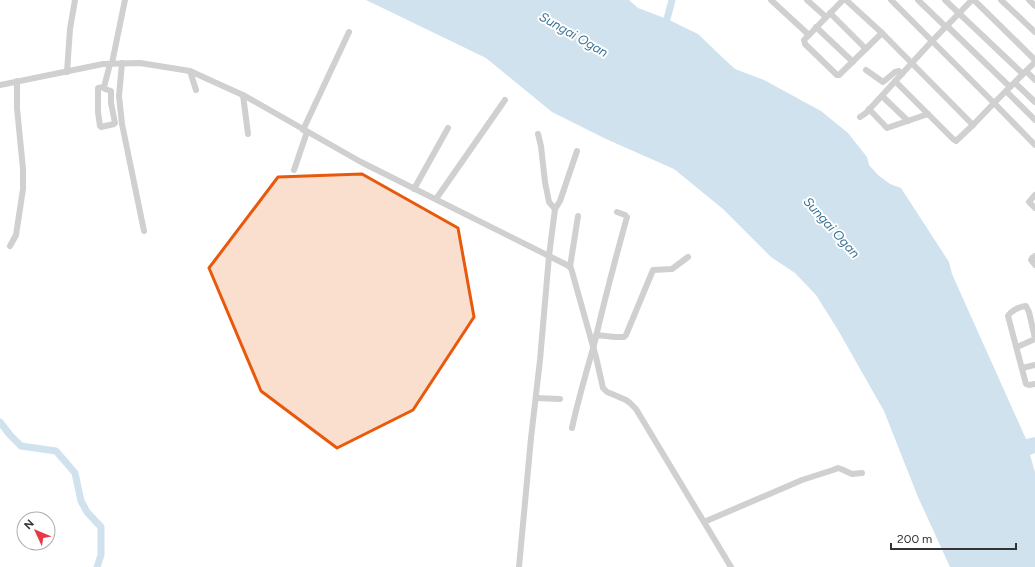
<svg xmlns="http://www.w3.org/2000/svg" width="1035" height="567" font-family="Figtree,sans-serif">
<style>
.water{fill:#cfe2ee}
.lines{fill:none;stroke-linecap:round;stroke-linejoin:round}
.river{stroke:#cfe2ee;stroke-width:7}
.minor{stroke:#d0d0d0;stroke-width:6}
.marked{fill:#e8590c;fill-opacity:0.2;stroke:#e8590c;stroke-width:3;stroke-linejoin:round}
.labels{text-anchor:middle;stroke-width:4;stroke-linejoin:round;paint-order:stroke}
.water-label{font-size:13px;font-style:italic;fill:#3f7597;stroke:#fff}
</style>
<rect width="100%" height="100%" fill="#fff"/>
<polygon class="water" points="366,0 629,0 638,8 667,19 698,34 722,57 735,69 764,80 821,111 848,133 867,157 869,165 878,175 890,184 901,188 949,262 952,274 1026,439 1035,437 1035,453 1030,455 1035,472 1035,567 950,567 918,497 884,411 838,330 816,295 795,273 771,257 723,209 674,169 606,139 552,112 486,58"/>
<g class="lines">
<g class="river">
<polyline points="667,19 672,0"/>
<polyline points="0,422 10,435 21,446 56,451 75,473 81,501 87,512 101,527 101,555 97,567"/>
</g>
<g class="minor">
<polyline points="771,0 809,35"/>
<polyline points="807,0 826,17"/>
<polyline points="843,0 809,35 804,40 805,44 837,75 839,75 882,33 973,125"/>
<polyline points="846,0 882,33"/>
<polyline points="918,0 946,27"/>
<polyline points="945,0 1023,74"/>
<polyline points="974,0 1035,60"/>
<polyline points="1001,0 1035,32"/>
<polyline points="1029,0 1035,6"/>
<polyline points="830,13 866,49"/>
<polyline points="947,26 1010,87"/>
<polyline points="816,27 853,62"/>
<polyline points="1035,62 994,103 1035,145"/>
<polyline points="112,63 125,0"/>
<polyline points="122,63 119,96 122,124 144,231"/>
<polyline points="866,70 883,82 895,72 899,71 902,74"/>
<polyline points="190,71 196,90"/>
<polyline points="1026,71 1035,80"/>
<polyline points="67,72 70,29 75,0"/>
<polyline points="895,81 928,114"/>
<polyline points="1015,83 1035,102"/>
<polyline points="0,85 103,64 140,63 190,71 245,96 361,162 567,265 571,268 596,357 603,388 607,392 612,394 626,400 630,403 636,409 731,567"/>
<polyline points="104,87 105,89 111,91 111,103 115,123 114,124 101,127 100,126 98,112 98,88 104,87 110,64"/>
<polyline points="1006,91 1035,120"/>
<polyline points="243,95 248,134"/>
<polyline points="882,96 908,121"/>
<polyline points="869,109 887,128 928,114 953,139 956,141 973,125 994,103 932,41 972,0"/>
<polyline points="860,117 866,113 932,41 891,0"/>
<polyline points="303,130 349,32"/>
<polyline points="538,134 541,146 545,182 549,202 555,209"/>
<polyline points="294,170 307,132"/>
<polyline points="414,189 448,128"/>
<polyline points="1035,195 1029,202 1035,208"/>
<polyline points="436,199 505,100"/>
<polyline points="10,246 16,235 23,189 23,169 17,108 17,81"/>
<polyline points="1035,256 1032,258 1031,260 1035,265"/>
<polyline points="570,267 578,216"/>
<polyline points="596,335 615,337 624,337 626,335 653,270 672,269 688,257"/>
<path d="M1035,338L1029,312L1026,306C1020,306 1011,311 1008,316L1026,384L1029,385L1035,384"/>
<polyline points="1017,347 1035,339"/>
<polyline points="1022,368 1035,365"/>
<polyline points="536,398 560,399"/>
<path d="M572,428C578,400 586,373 594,345C604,302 615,260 627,217L625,215L617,212"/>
<polyline points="704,522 802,480 833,470 838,468 841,469 852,474 862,473"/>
<polyline points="519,567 531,438 540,360 549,256 555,209 560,201 577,151"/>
</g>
</g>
<path class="marked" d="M362,174L458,228L474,317L413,410L337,448L261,391L209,268L278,177Z"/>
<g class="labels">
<g class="water-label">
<text transform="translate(574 34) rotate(30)" y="5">Sungai Ogan</text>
<text transform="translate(832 227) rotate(48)" y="5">Sungai Ogan</text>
</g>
</g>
<g transform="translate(36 531) rotate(314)"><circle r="19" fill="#ffffff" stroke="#adadad"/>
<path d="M0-3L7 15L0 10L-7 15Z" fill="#e63946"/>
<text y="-6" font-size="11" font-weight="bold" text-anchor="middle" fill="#333333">N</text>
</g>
<path d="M891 543v6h125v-6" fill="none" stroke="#333333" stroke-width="2"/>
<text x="897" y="543" font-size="12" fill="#333333" stroke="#ffffff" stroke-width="3" paint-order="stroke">200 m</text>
</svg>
